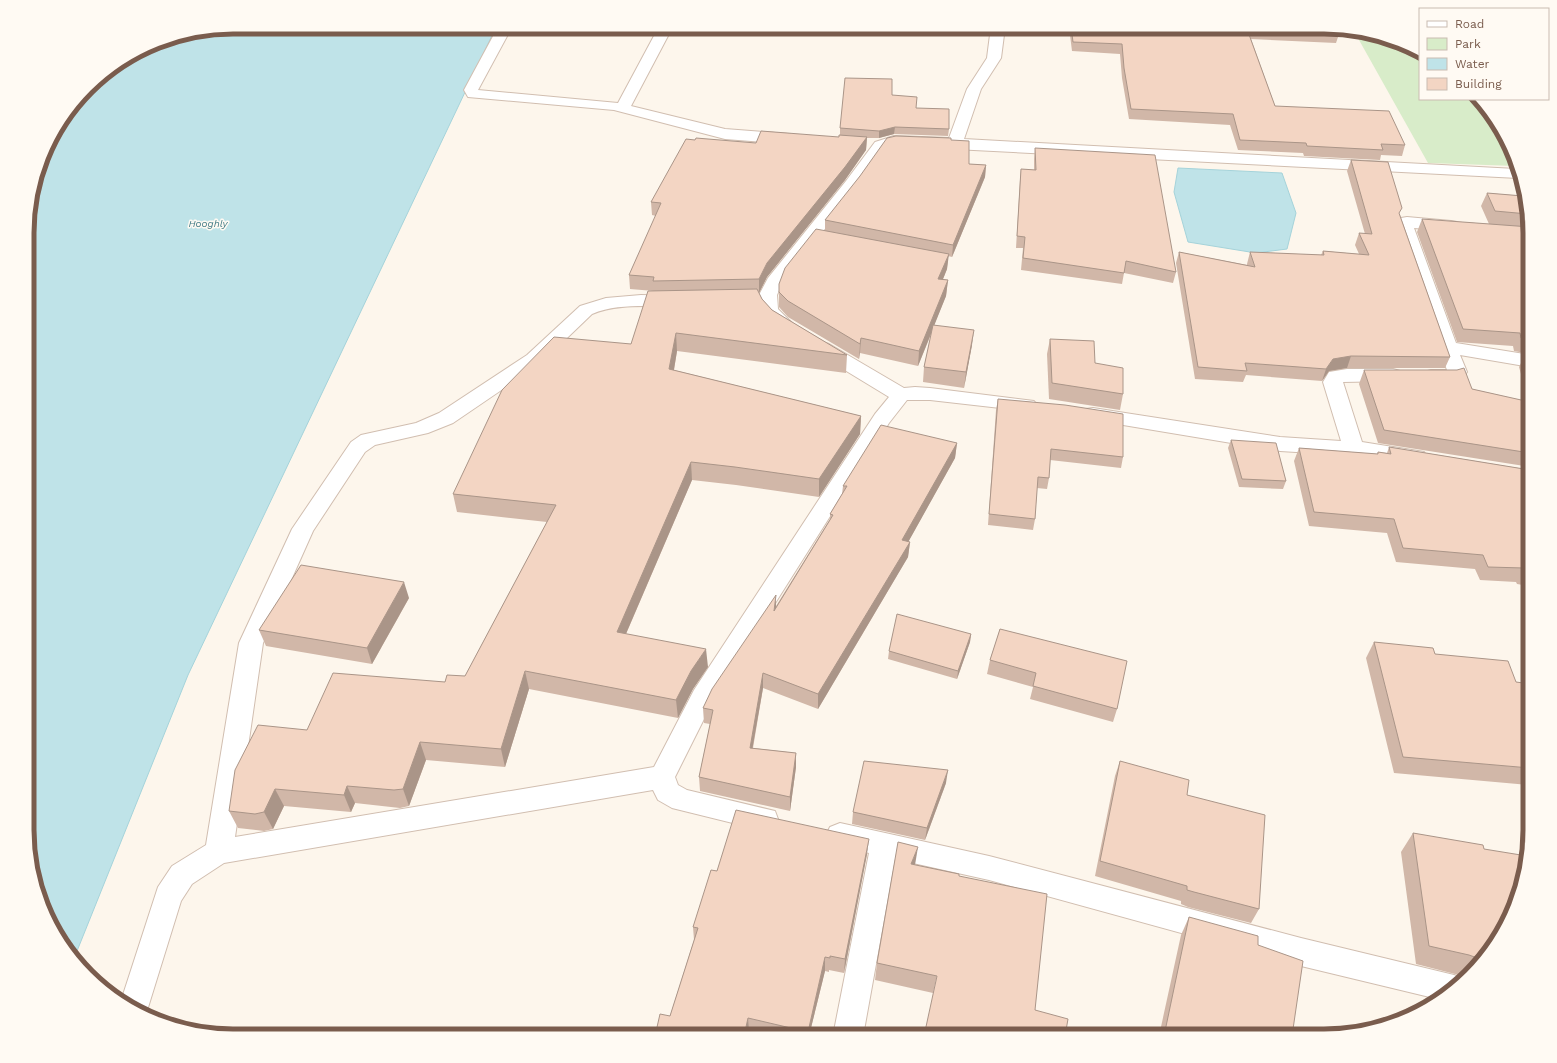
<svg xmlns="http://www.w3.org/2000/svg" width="1557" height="1063" font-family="'Work Sans',sans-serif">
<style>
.green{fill:#d8ecc9}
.water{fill:#bfe3e8;stroke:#a5d3da}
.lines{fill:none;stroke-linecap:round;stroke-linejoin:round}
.street-casing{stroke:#d1beb0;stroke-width:2}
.street{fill:#fff;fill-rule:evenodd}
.wall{fill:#d1b7a8}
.shaded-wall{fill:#aa9588}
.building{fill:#f3d5c3;stroke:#aa9588}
.labels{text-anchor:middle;stroke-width:3;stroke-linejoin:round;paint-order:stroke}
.far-water-label{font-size:10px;font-style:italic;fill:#437c86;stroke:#fffaf3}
.rim{fill:none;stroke:#7a5c4d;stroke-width:5}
</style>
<rect width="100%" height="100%" fill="#fdf6ec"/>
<polygon class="green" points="1354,31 1390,38 1420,54 1420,99 1480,99 1509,142 1515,166 1428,163"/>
<g class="water">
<polygon points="233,27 496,27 188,675 75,956 55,933 29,857 29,206 48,142 97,78 154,43"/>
<polygon points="1178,168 1282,173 1296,213 1287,249 1256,253 1188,242 1174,192"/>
</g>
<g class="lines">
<g class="street-casing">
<g id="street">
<path d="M498,27H512L478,90L618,103L655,34C652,30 647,31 644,27H664L669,34L631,106L725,129L789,134L794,136L797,139L794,142L789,144L725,139L614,110L468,97L464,90Z"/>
<path d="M991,27H1005L1001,58L981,89L964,139L1516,169L1518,178L895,146L885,148L858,187L782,283L777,295L778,309L796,327L794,331C780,334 767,322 760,311L759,295L768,278L846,181L875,142L894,136L949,138L967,89L987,58Z"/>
<path d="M1407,217L1451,221L1457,222L1459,226L1457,230L1451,231L1414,228L1456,343L1530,355V367L1460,355L1467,372C1458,385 1438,384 1424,380L1421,376L1424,372L1431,370H1447L1396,224L1401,218Z"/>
<path d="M641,295L675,296L681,297L684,301L681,305L675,306C647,307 618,303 592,314L541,363L453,423L428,433L375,445L365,452L313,531L263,643L235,837L654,767L694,690L875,414L889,397L815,352L813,348L815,344L822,342L829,344L904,388L915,387L930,388L1034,401L1037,405L1034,409L1027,411L930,400H907L889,423L712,703L675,777L678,785L687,790L775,811L778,819L775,827L765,831L672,808L658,800L653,790L224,863L192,884L181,901L146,1014L121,1001L158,887L172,866L206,845L239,643L292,529L351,442L361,435L416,423L439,413L527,355L580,306L606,298Z"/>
<polygon points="1347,369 1393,369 1400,371 1403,375 1400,379 1393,381 1343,382 1362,442 1424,452 1427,457 1424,462 1417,464 1351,454 1345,455 1280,451 1093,420 1086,419 1083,414 1086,409 1093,408 1280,437 1341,441 1323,382 1329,372"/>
<polygon points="840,823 989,856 1301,938 1454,975 1465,980 1460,985 1438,999 1301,966 989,880 895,859 863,1036 833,1036 869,853 830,843 826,835 830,827"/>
</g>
</g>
<use href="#street" class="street"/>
</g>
<g class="wall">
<polygon points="930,27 990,27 989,33 930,31"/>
<polygon points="1069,27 1191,27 1218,30 1232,28 1339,34 1336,43 1251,39 1275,106 1405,145 1402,156 1381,155 1380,160 1304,156 1303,153 1238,150 1230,125 1129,119 1122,78 1120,54 1072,51"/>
<polygon points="1205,27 1216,27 1215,28"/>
<polygon points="892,95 916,108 949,129 948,136 894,134 879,138 867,138 866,150 845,180 767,277 759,293 762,299 772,310 847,355 846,373 677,351 674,370 861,416 860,434 819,497 736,485 692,480 626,634 708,667 693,689 678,718 529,689 505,767 426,760 409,806 400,808 355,803 351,812 284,806 273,829 264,831 238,828 229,811 307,730 445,682 465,676 547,522 457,512 453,494 631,344 654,291 630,289 629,275 656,216 652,215 651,202 756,143 839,137 840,135 840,128"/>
<polygon points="951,140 969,164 986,165 985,177 952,257 948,256 947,269 943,279 948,280 946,296 934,325 972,345 964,388 923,382 924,367 932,332 918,366 860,353 859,359 788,317 779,307 779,284 825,230 825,220"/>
<polygon points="1035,148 1176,272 1173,283 1124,273 1122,284 1021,270 1023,248 1016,248 1020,180 1021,169 1034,170 1034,159"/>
<polygon points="1351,160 1400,215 1450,357 1445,368 1347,368 1329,371 1322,381 1246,375 1243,382 1195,379 1176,263 1179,252 1247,265 1247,264 1250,252 1321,255 1323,251 1359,254 1355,245 1359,233 1365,234 1347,171"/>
<polygon points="1487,193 1523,196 1530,220 1530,354 1514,351 1513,346 1457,342 1417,232 1422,219 1503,225 1489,224 1481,206"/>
<polygon points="1050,339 1095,363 1123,394 1120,410 1049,399 1047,354"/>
<polygon points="1526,353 1530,354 1530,467 1378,443 1359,384 1364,370 1472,389 1529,402 1519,367"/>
<polygon points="998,399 1123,457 1121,468 1050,460 1049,478 1047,489 1037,488 1035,519 1033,530 988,525 996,410"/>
<polygon points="1231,440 1286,481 1283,489 1239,487 1228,448"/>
<polygon points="957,443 955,458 908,542 910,542 908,557 818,709 763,688 753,748 796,753 796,767 790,811 700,791 699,777 710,724 704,723 703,708 776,606 830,519 830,514 842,494 843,486"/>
<polygon points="1389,447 1530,470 1530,586 1517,584 1516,582 1480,580 1475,569 1396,562 1387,533 1309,526 1294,461 1299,448 1377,454 1378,452 1387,453"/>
<polygon points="409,598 372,664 266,646 259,630"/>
<polygon points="1000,629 1117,709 1113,722 1030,699 1033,687 987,674 990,660"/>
<polygon points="971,634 970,642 957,679 888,659 889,651"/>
<polygon points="1374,642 1435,654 1516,682 1530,684 1530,785 1394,773 1366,658"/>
<polygon points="1120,761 1187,795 1259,909 1251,923 1188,907 1181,904 1181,901 1095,876 1115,776"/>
<polygon points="946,783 925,840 852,824 853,812"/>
<polygon points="1413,833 1484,849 1488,955 1465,979 1466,978 1455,974 1416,964 1401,852"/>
<polygon points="867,854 844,973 829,970 829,972 825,971 809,1036 767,1036 749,1031 748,1036 655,1036 670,1016 694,940 693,927 717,871"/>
<polygon points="915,865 959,874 933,993 875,980 877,963"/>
<polygon points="1189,917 1258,945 1292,1036 1159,1036 1181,935"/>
</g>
<g class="shaded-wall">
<polygon points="895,127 894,134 879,138 879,131"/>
<polygon points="867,137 866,150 845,180 767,277 759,293 759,279 767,263"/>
<polygon points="986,165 985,177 952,257 953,245"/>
<polygon points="949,254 947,269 937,294 938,279"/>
<polygon points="948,280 946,296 918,366 919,351"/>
<polygon points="974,330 972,345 964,388 966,372"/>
<polygon points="676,333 677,351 671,387 669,369"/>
<polygon points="861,338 860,353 859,359 860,344"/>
<polygon points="1351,356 1347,368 1329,371 1322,381 1326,369 1333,359"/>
<polygon points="861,416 860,434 819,497 819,479"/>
<polygon points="957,443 955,458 901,555 902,540"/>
<polygon points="691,462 692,480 619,650 617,632"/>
<polygon points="910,542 908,557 818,709 818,694"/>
<polygon points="404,582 409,598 372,664 367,648"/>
<polygon points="776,595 776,610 774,611"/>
<polygon points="971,634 970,642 957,679 958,671"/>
<polygon points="706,649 708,667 693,689 678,718 676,700 691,671"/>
<polygon points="525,671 529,689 505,767 501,749"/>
<polygon points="763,673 763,688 750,762 750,748"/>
<polygon points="420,742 426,760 409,806 403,789"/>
<polygon points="796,753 796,767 790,811 790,797"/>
<polygon points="948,770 946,783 925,840 927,828"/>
<polygon points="347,786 355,803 351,812 344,795"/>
<polygon points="275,789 284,806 273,829 264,812"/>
<polygon points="869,839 867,854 844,973 845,959"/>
<polygon points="918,847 915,865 911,864"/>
<polygon points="825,957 825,971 809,1036 808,1036 808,1032"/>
<polygon points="748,1018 749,1031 748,1036 744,1036"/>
</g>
<g class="building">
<polygon points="1071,27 1191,27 1218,30 1232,27 1337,27 1339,34 1247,29 1275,106 1389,111 1405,145 1381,144 1383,150 1307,146 1306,143 1240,140 1233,114 1131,109 1124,68 1122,44 1073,42"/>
<polygon points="845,78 892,79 892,95 917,97 916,108 949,109 949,129 895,127 879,131 840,128"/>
<polygon points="761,131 839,137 839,135 867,137 845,167 767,263 759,279 653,281 654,277 629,275 661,203 651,202 686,139 695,140 696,138 756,143"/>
<polygon points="896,136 951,138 951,140 969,141 969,164 986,165 953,245 825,220 860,176 887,138"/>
<polygon points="1035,148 1155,155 1176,272 1126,261 1124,273 1023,258 1025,237 1017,236 1021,169 1036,170"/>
<polygon points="1351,160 1388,162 1402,208 1399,213 1450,357 1351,356 1333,359 1326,369 1245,363 1247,371 1198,367 1179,252 1255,267 1250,252 1324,255 1323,251 1369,255 1359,233 1372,234"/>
<polygon points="1487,193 1523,196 1528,214 1495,211"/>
<polygon points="1422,219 1530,227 1530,339 1521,338 1520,333 1463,329"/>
<polygon points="816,229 949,254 938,279 948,280 919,351 861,338 860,344 788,301 779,292 779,284 785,268"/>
<polygon points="757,289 762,299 772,310 847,355 676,333 669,369 861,416 819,479 735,467 691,462 617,632 706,649 691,671 676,700 525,671 501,749 420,742 403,789 394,790 347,786 344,795 275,789 264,812 255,814 229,811 235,770 258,725 307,730 333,673 445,682 447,675 465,676 556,505 453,494 502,390 554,337 631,344 648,291"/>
<polygon points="933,325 974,330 966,372 924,367"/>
<polygon points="1050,339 1094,341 1095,363 1123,368 1123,394 1052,383"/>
<polygon points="1526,353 1530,354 1530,367"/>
<polygon points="1464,368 1472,389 1530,402 1530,453 1384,430 1364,370 1457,370"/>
<polygon points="998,399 1065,405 1123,414 1123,457 1051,449 1049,478 1038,477 1035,519 989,514"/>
<polygon points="881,425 957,443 902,540 910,542 818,694 763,673 750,748 796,753 790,797 699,777 713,710 703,708 712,689 776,595 774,611 833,515 830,514 847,486 843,486"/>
<polygon points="1231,440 1276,443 1286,481 1242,479"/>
<polygon points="1389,447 1530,470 1530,571 1525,571 1524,568 1488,567 1483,555 1403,548 1394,519 1314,512 1299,448 1378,454 1378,452 1391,454"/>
<polygon points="301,565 404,582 367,648 259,630"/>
<polygon points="897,614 971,634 958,671 889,651"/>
<polygon points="1000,629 1127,661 1117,709 1033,686 1036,673 990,660"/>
<polygon points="1374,642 1433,648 1435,654 1508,661 1516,682 1530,684 1530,768 1403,757"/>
<polygon points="864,761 948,770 927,828 853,812"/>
<polygon points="1120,761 1189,780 1187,795 1265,815 1259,909 1194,892 1187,890 1187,886 1100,861"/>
<polygon points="736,810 869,839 845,959 830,956 830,958 825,957 808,1032 748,1018 744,1036 655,1036 660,1014 670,1016 698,928 693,927 711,870 717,871"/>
<polygon points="1413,833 1483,845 1484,849 1527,856 1519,896 1488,955 1481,963 1480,959 1469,955 1429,946"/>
<polygon points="898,842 918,847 911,864 959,874 959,876 1047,894 1035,1010 1068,1019 1065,1036 924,1036 937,976 877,963"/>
<polygon points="1189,917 1258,936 1258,945 1303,961 1292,1036 1164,1036"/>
</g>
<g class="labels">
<g class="far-water-label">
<text x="208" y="227">Hooghly</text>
</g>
</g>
<path d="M0 0H1557V1063H0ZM233 34H1324A199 199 0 0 1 1523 233V830A199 199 0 0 1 1324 1029H233A199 199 0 0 1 34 830V233A199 199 0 0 1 233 34Z" fill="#fffaf3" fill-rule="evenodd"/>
<path class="rim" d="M233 34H1324A199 199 0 0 1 1523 233V830A199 199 0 0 1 1324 1029H233A199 199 0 0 1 34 830V233A199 199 0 0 1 233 34Z"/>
<rect x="1419" y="8" width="130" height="92" fill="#fffaf3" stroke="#cabbb1"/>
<rect x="1427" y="21" width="20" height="6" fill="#ffffff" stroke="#cabbb1"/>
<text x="1455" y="28" font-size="12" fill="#7a5c4d">Road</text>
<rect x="1427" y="38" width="20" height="12" fill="#d8ecc9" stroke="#cabbb1"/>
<text x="1455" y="48" font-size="12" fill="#7a5c4d">Park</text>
<rect x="1427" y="58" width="20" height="12" fill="#bfe3e8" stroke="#cabbb1"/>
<text x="1455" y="68" font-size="12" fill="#7a5c4d">Water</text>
<rect x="1427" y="78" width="20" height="12" fill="#f3d5c3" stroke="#cabbb1"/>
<text x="1455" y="88" font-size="12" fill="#7a5c4d">Building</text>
</svg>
